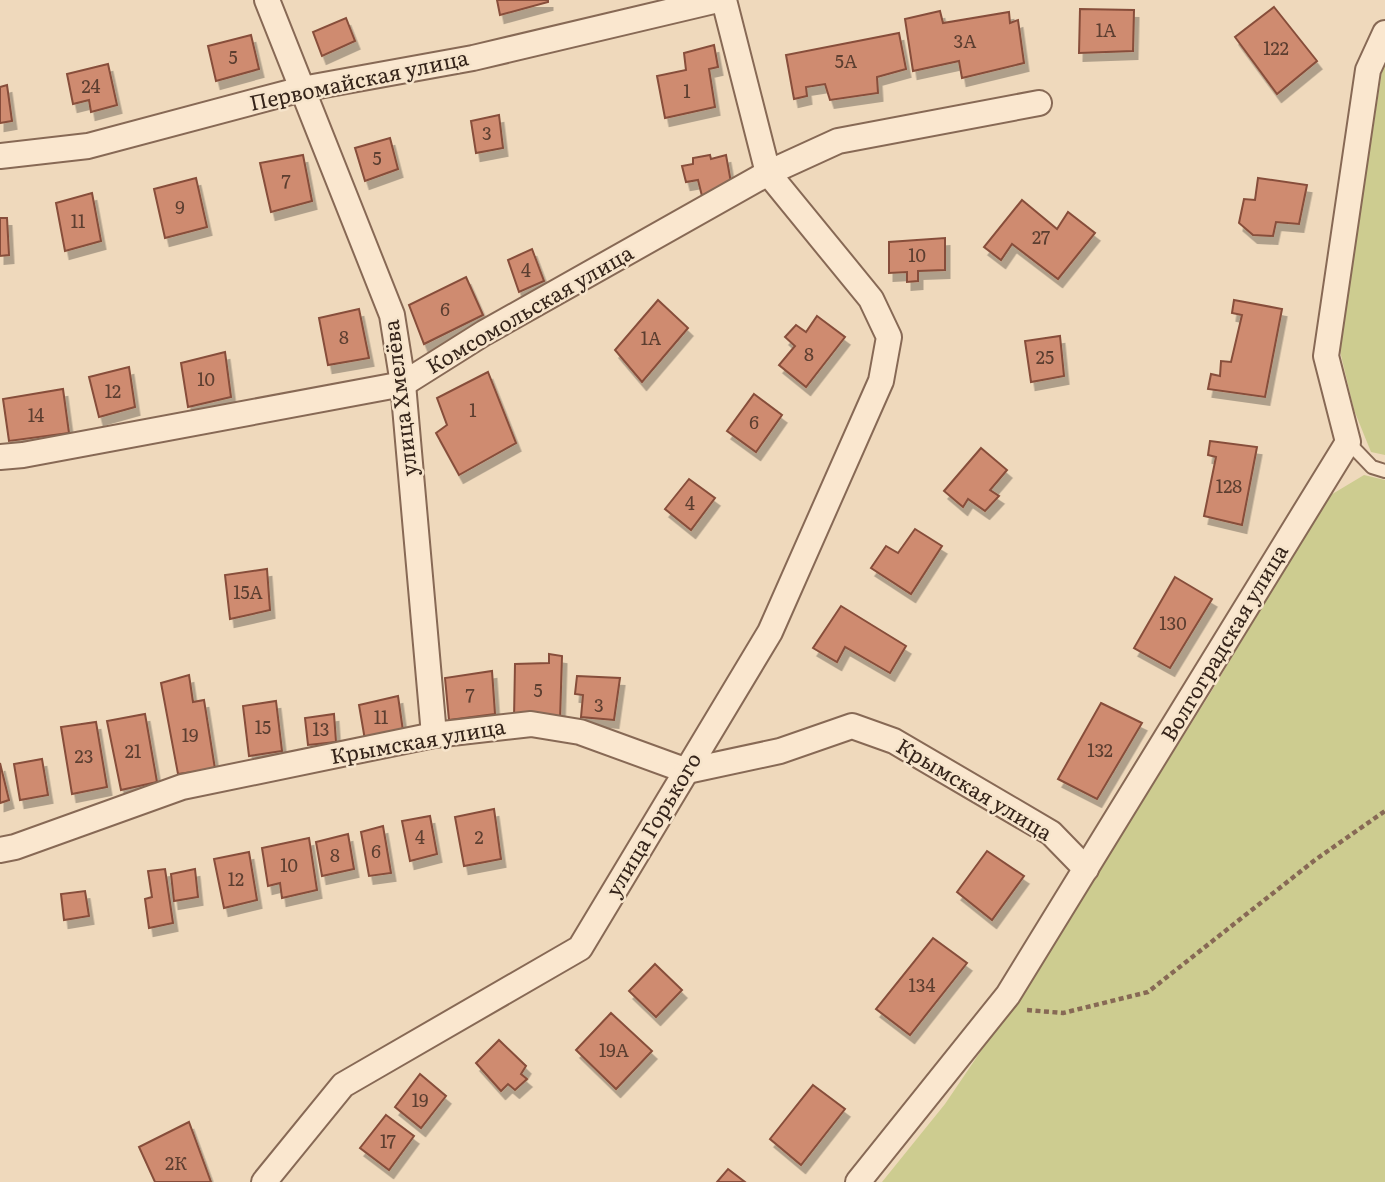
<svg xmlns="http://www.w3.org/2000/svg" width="1385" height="1182" font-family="Literata,serif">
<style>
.green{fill:#cdcc90}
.building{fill:#cf8b70;stroke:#874e3a;stroke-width:2;filter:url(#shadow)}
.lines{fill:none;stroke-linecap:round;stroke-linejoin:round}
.service-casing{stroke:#876955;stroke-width:16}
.minor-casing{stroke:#876955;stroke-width:28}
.path{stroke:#876955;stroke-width:4.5;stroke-dasharray:5 3.5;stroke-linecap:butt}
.service{stroke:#fae7cf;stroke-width:12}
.minor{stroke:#fae7cf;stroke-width:24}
.labels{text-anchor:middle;stroke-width:5;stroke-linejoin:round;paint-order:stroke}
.number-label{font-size:18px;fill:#5c3e30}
.street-label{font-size:21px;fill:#35241a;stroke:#f6e4cb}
</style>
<defs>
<filter id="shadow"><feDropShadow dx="4.5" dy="8" stdDeviation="0" flood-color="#0004"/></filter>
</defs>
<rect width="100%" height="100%" fill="#efd9bc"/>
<g class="green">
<polygon points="1385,52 1385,455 1371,452 1354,410 1339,347"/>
<polygon points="1364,475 1385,480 1385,1182 882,1182 945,1104 1056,940 1211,692 1329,496"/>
</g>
<g class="building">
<polygon points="497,0 548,0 548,2 500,15"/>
<polygon points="1274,7 1317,61 1277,94 1235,37"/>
<polygon points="1080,9 1134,10 1133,51 1079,53"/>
<polygon points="940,11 943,23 1009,12 1010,23 1018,20 1024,63 962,78 959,61 913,71 905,19"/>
<polygon points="346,18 355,41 322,56 313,32"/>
<polygon points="899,33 906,69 877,77 878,93 830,100 825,84 806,87 807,96 794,99 786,55"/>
<polygon points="251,35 259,69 216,81 208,46"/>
<polygon points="714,45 718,67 709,69 715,107 665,118 657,76 686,70 684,53"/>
<polygon points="108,64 117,105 91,112 89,100 73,104 67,74"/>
<polygon points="7,85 12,121 0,123 0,87"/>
<polygon points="499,115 503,148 476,153 471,121"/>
<polygon points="390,138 398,169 365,181 355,148"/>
<polygon points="303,155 312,201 271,212 260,163"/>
<polygon points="710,155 711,159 726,155 732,188 702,196 698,180 686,182 682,166 693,164 693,158"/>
<polygon points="196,178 207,227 165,238 154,189"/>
<polygon points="1258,178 1307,185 1299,224 1276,222 1273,236 1253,235 1239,223 1244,199 1255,200"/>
<polygon points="92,193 101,241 65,251 56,203"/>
<polygon points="1022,200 1057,229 1068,212 1095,233 1058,279 1012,244 1001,260 984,247"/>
<polygon points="0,218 7,218 9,255 0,256"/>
<polygon points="945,238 945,270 918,271 918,281 907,282 907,272 889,273 889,242"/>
<polygon points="532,249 544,281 519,292 508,260"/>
<polygon points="466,277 483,315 424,344 409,305"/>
<polygon points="658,300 688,328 642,382 615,350"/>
<polygon points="1234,300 1282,309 1265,397 1208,389 1211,374 1220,376 1221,361 1231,362 1242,315 1232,313"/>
<polygon points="359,309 369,358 328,365 319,318"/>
<polygon points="817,316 845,337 806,387 779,365 795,346 785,337 796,325 806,332"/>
<polygon points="1060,336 1064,376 1031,382 1025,341"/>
<polygon points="225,352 231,397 188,407 181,363"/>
<polygon points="129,367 135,407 99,417 89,377"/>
<polygon points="488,372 516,443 459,475 436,433 447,425 437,398"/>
<polygon points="63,389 69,433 9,441 3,399"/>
<polygon points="754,394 782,415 756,452 727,431"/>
<polygon points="1210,441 1257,447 1242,525 1204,516 1216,457 1208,455"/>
<polygon points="981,448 1007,470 990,490 999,496 985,511 968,499 963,507 944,491"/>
<polygon points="689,479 715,498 691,530 665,509"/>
<polygon points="915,529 942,546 911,594 871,568 886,546 898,553"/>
<polygon points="267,569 270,610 230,619 225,575"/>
<polygon points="1175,577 1212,599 1170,668 1134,648"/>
<polygon points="841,606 906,646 890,673 845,647 837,662 813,648"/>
<polygon points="549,654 562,656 560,719 514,719 515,664 549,663"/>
<polygon points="492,671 495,714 449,720 445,678"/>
<polygon points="189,675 193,702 204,700 215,769 178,774 161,683"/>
<polygon points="577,676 620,678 614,720 581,717 583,695 575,694"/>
<polygon points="398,696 403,731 365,740 359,705"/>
<polygon points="276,701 282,751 249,756 243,706"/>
<polygon points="1101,703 1142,723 1097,799 1058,779"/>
<polygon points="145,714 157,782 121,790 107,721"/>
<polygon points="334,714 336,742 308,745 305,718"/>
<polygon points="96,722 107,787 72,794 61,727"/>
<polygon points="42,759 48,795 20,800 14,764"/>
<polygon points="0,763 9,800 0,803"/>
<polygon points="494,809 501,859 464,866 455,817"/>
<polygon points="430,816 437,854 410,861 402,821"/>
<polygon points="383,826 391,873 369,876 361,832"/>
<polygon points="348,834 354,869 322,876 316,842"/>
<polygon points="309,838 317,890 282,898 280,883 268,886 262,848"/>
<polygon points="987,851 1024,876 992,920 957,892"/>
<polygon points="249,852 257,900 224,908 214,859"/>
<polygon points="165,869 173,923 149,928 145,899 152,897 148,871"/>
<polygon points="195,869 198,897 174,901 171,874"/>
<polygon points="85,891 89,916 64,920 61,894"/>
<polygon points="933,938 967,963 910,1035 876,1009"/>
<polygon points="655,964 682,990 656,1017 629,991"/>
<polygon points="611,1013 652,1051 616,1089 576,1050"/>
<polygon points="499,1040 526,1066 521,1074 527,1079 515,1090 508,1084 501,1091 476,1063"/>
<polygon points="420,1074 446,1096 421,1128 395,1107"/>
<polygon points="813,1085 845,1109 801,1165 770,1139"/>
<polygon points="386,1115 414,1136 389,1170 360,1148"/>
<polygon points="189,1122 211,1182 155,1182 139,1147"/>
<polygon points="728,1169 745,1182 717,1182"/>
</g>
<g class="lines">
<g class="service-casing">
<polyline id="service" points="1348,442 1372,467 1385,471"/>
</g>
<g class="minor-casing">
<g id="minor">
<polyline points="267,0 392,315 403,384 434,735"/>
<polyline points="0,156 88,146 302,89 473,58 718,0"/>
<polyline points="0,457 23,455 403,384 484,333 768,173 838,141 1039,103"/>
<polyline points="0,850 15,847 182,787 434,735 531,724 580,732 687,771 780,751 852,726 894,741 1051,833 1086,869"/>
<polyline points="264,1182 343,1085 580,948 770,632 881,381 889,337 871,299 768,173 724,0"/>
<polyline points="858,1182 1008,995 1348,442 1326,356 1368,70 1385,33"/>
</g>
</g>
<polyline class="path" points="1027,1010 1063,1013 1148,992 1315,860 1385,811"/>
<use href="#service" class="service"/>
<use href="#minor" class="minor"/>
</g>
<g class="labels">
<g class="number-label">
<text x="1106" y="37">1А</text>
<text x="965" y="48">3А</text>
<text x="1276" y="55">122</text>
<text x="233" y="64">5</text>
<text x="846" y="68">5А</text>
<text x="91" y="93">24</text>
<text x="687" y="98">1</text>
<text x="487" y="140">3</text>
<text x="377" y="165">5</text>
<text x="286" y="188">7</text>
<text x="180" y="214">9</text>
<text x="78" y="228">11</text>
<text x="1041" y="244">27</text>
<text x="917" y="262">10</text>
<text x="526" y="277">4</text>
<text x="445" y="316">6</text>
<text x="344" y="344">8</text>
<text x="651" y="345">1А</text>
<text x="809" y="361">8</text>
<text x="1045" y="364">25</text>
<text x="206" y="386">10</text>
<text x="113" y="398">12</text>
<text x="473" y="417">1</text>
<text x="36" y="422">14</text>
<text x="754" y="429">6</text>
<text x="1229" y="493">128</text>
<text x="690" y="510">4</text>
<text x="248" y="599">15А</text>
<text x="1173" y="630">130</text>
<text x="538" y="697">5</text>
<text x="470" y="702">7</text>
<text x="599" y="712">3</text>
<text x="381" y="724">11</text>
<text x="263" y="734">15</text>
<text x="321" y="736">13</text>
<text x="190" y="742">19</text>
<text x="1100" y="757">132</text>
<text x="133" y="758">21</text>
<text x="84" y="763">23</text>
<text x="420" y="844">4</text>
<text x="479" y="844">2</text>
<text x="376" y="858">6</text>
<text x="335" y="862">8</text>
<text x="289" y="872">10</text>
<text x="236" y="886">12</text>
<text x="922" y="992">134</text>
<text x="614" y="1057">19А</text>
<text x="420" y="1107">19</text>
<text x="388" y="1148">17</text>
<text x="176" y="1170">2К</text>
</g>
<g class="street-label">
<text transform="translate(359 81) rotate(-12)" y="7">Первомайская улица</text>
<text transform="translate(530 310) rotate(-30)" y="7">Комсомольская улица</text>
<text transform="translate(401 398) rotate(-97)" y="7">улица Хмелёва</text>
<text transform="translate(1225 643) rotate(-59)" y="7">Волгоградская улица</text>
<text transform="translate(418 742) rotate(-10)" y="7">Крымская улица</text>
<text transform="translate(974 790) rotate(31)" y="7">Крымская улица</text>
<text transform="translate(654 825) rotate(-59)" y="7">улица Горького</text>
</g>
</g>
</svg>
